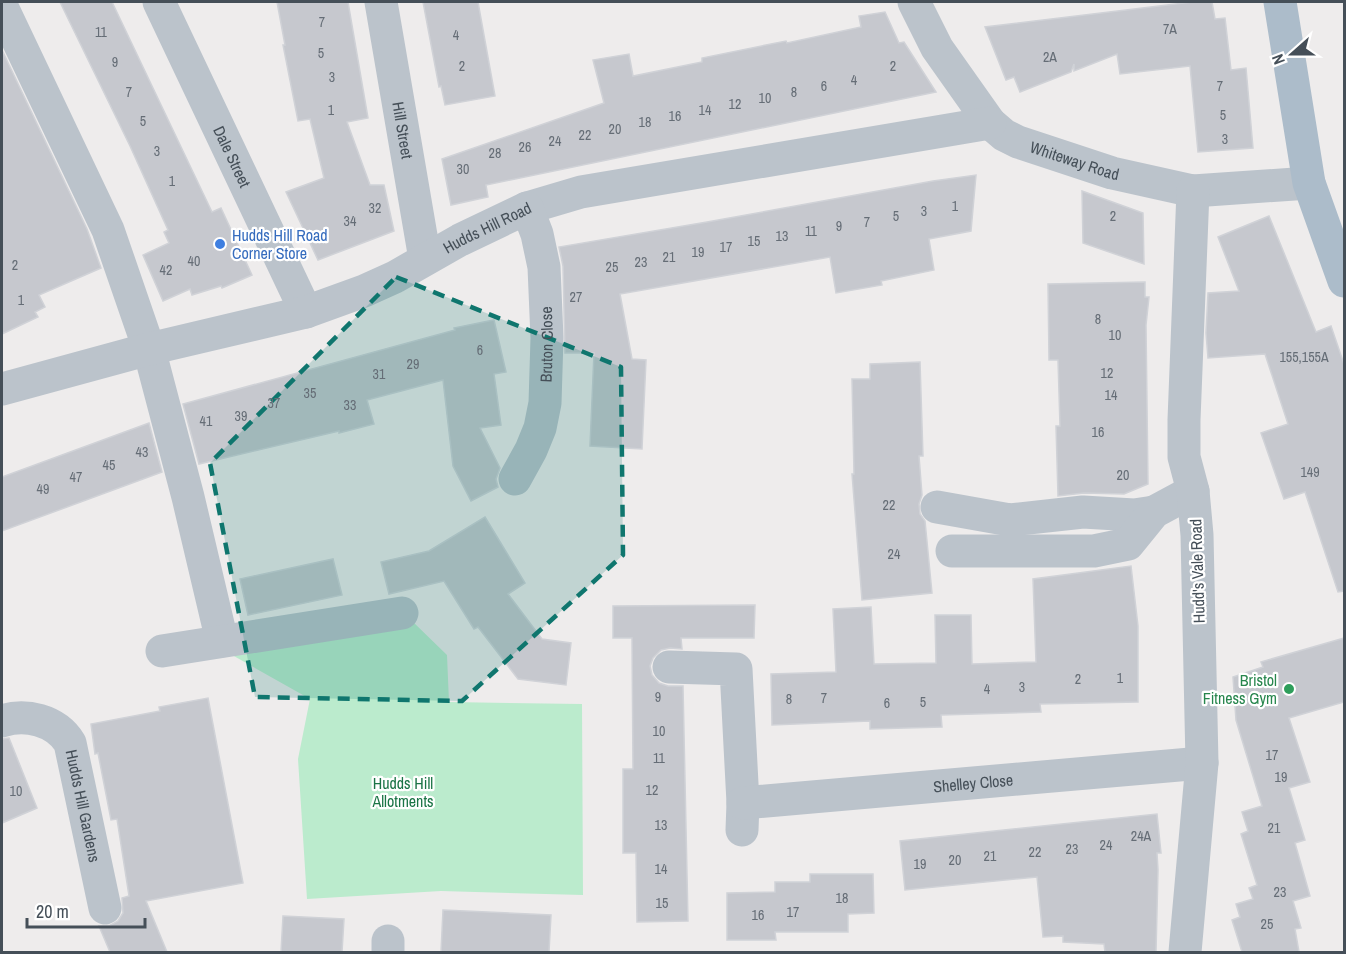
<svg xmlns="http://www.w3.org/2000/svg" width="1346" height="954" font-family="'Archivo Narrow',sans-serif">
<style>
.garden{fill:#bbebcd}
.building{fill:#c6c8ce;stroke:#d0d2d7;stroke-width:1.5}
.lines{fill:none;stroke-linecap:round;stroke-linejoin:round}
.minor{stroke:#bbc3cb;stroke-width:33}
.major{stroke:#acbcca;stroke-width:33}
.marked{fill:#0f766e;fill-opacity:0.2;stroke:#0f766e;stroke-width:4.5;stroke-dasharray:12 8;stroke-linejoin:round}
.shop-dot{fill:#3f7fe0;stroke:#fff;stroke-width:2}
.leisure-dot{fill:#2e9e5b;stroke:#fff;stroke-width:2}
.labels{text-anchor:middle;stroke-width:4.5;stroke-linejoin:round;paint-order:stroke}
.number-label{font-size:14px;fill:#656d76}
.street-label{font-size:16px;fill:#454f58;stroke:#fff}
.shop-label{font-size:16px;fill:#366cbe;stroke:#fff;text-anchor:start}
.leisure-label{font-size:16px;fill:#27864d;stroke:#fff;text-anchor:end}
.park-label{font-size:16px;fill:#1b7446;stroke:#fff}
</style>
<rect width="100%" height="100%" fill="#eeecec"/>
<polygon class="garden" points="411,620 447,655 449,702 582,704 583,895 441,891 307,899 298,759 310,699 225,651"/>
<g class="building">
<polygon points="60,2 112,2 212,212 221,208 252,275 222,288 221,286 192,295 190,289 163,301 143,255 169,243 164,232 168,230 130,146"/>
<polygon points="277,2 348,2 368,118 347,122 370,185 384,185 394,231 318,260 286,192 324,178 310,119 298,121 283,45 285,45"/>
<polygon points="423,2 478,2 495,96 445,105 441,86 439,87"/>
<polygon points="1192,2 1212,2 1215,19 1225,18 1231,70 1246,68 1253,148 1198,152 1190,66 1120,74 1117,54 1074,71 1074,64 1071,72 1020,92 1014,77 1006,80 985,27"/>
<polygon points="885,12 899,43 904,42 936,92 486,185 488,197 451,205 442,159 604,103 593,60 629,54 633,76 702,62 702,58 786,41 787,43 861,27 859,16"/>
<polygon points="2,50 87,229 101,268 39,295 45,307 35,312 38,317 2,334"/>
<polygon points="976,175 971,231 929,239 934,270 881,281 882,285 836,293 830,257 620,294 632,359 646,360 642,449 590,446 594,353 565,353 563,266 559,247 707,222 933,181"/>
<polygon points="1082,191 1143,213 1144,264 1083,243"/>
<polygon points="1269,216 1316,332 1331,326 1344,364 1344,591 1338,592 1305,492 1284,499 1261,433 1288,424 1265,354 1208,358 1206,333 1208,293 1239,291 1218,237"/>
<polygon points="1145,282 1145,297 1149,297 1146,325 1148,484 1124,494 1084,493 1058,496 1056,426 1060,426 1058,360 1049,360 1048,284"/>
<polygon points="494,320 506,372 494,374 501,425 480,428 500,468 496,479 498,487 471,501 453,466 443,380 367,400 374,424 339,433 339,431 199,464 183,404 455,330 454,328"/>
<polygon points="920,362 923,456 919,456 922,495 919,504 920,514 925,521 932,593 862,600 852,474 854,474 852,379 870,379 870,364"/>
<polygon points="149,423 162,472 2,531 2,477"/>
<polygon points="485,517 525,583 508,594 542,639 571,643 566,685 518,679 478,627 474,629 444,581 389,594 381,562 429,551"/>
<polygon points="333,559 342,595 248,615 240,579"/>
<polygon points="1131,566 1138,626 1138,702 1040,704 1041,712 941,715 942,727 870,729 870,721 772,725 771,674 836,672 833,609 871,607 874,664 936,663 935,615 971,615 972,664 1036,662 1033,579"/>
<polygon points="755,605 754,638 681,638 682,649 670,648 661,650 653,658 650,666 652,675 659,683 668,686 683,686 688,921 637,922 636,853 623,853 623,769 633,769 632,638 613,638 613,606"/>
<polygon points="1344,638 1344,702 1289,718 1310,782 1289,788 1305,840 1295,843 1310,896 1293,901 1301,928 1295,929 1299,952 1242,952 1232,920 1240,917 1236,904 1253,899 1249,888 1257,885 1241,834 1248,831 1242,812 1262,806 1236,720 1233,677 1263,667 1261,662"/>
<polygon points="208,698 243,883 146,901 167,952 110,952 99,926 109,926 118,921 123,913 122,898 129,896 117,819 111,820 98,753 95,754 91,724 160,711 159,707"/>
<polygon points="9,738 37,808 2,823 2,739"/>
<polygon points="1157,814 1161,853 1157,853 1158,870 1156,952 1105,952 1104,944 1063,942 1063,936 1043,937 1037,877 905,890 900,841"/>
<polygon points="810,874 873,874 874,913 848,914 848,932 775,932 776,940 727,940 727,893 775,892 775,882 810,882"/>
<polygon points="443,910 551,915 549,952 441,952"/>
<polygon points="283,916 344,919 342,952 281,952"/>
</g>
<g class="lines">
<g class="minor">
<path id="s1" d="M159,2L306,312"/>
<path id="s2" d="M381,2L425,259"/>
<path id="s3" d="M914,2L937,48L990,123L1004,135L1018,142L1112,173L1193,191L1309,183"/>
<polyline points="2,7 108,230 149,349 188,497 222,641"/>
<path id="s4" d="M2,389L149,349L306,312L364,291L395,277L460,240L527,208L581,192L990,123"/>
<path id="s5" d="M515,479L531,450L540,428L545,403L547,338L544,267L537,234L527,208"/>
<polyline points="937,507 1010,520 1083,512 1134,515 1154,512"/>
<polyline points="952,551 1094,551 1128,544 1154,512 1193,491"/>
<polyline points="162,651 402,613"/>
<polyline points="669,667 736,669 743,803 742,830"/>
<path id="s6" d="M2,721C25,713 56,720 70,743L105,908"/>
<path id="s7" d="M743,803L1202,763"/>
<polyline points="388,952 388,941"/>
<polyline points="1185,952 1202,763 1197,535 1193,491 1184,457 1184,420 1193,191"/>
</g>
<polyline class="major" points="1280,2 1309,183 1344,281"/>
</g>
<path class="marked" d="M396,277L621,367L623,555L462,701L255,697L210,463Z"/>
<circle class="shop-dot" cx="220" cy="244" r="6"/>
<circle class="leisure-dot" cx="1289" cy="689" r="6"/>
<g class="labels">
<g class="number-label">
<text x="322" y="27">7</text>
<text x="1170" y="34">7A</text>
<text x="101" y="37">11</text>
<text x="456" y="40">4</text>
<text x="321" y="58">5</text>
<text x="1050" y="62">2A</text>
<text x="115" y="67">9</text>
<text x="462" y="71">2</text>
<text x="893" y="71">2</text>
<text x="332" y="82">3</text>
<text x="854" y="85">4</text>
<text x="824" y="91">6</text>
<text x="1220" y="91">7</text>
<text x="129" y="97">7</text>
<text x="794" y="97">8</text>
<text x="765" y="103">10</text>
<text x="735" y="109">12</text>
<text x="331" y="115">1</text>
<text x="705" y="115">14</text>
<text x="1223" y="120">5</text>
<text x="675" y="121">16</text>
<text x="143" y="126">5</text>
<text x="645" y="127">18</text>
<text x="615" y="134">20</text>
<text x="585" y="140">22</text>
<text x="1225" y="144">3</text>
<text x="555" y="146">24</text>
<text x="525" y="152">26</text>
<text x="157" y="156">3</text>
<text x="495" y="158">28</text>
<text x="463" y="174">30</text>
<text x="172" y="186">1</text>
<text x="955" y="211">1</text>
<text x="375" y="213">32</text>
<text x="924" y="216">3</text>
<text x="896" y="221">5</text>
<text x="1113" y="221">2</text>
<text x="350" y="226">34</text>
<text x="867" y="227">7</text>
<text x="839" y="231">9</text>
<text x="811" y="236">11</text>
<text x="782" y="241">13</text>
<text x="754" y="246">15</text>
<text x="726" y="252">17</text>
<text x="698" y="257">19</text>
<text x="669" y="262">21</text>
<text x="194" y="266">40</text>
<text x="641" y="267">23</text>
<text x="15" y="270">2</text>
<text x="612" y="272">25</text>
<text x="166" y="275">42</text>
<text x="576" y="302">27</text>
<text x="21" y="305">1</text>
<text x="1098" y="324">8</text>
<text x="1115" y="340">10</text>
<text x="480" y="355">6</text>
<text x="1304" y="362">155,155A</text>
<text x="413" y="369">29</text>
<text x="1107" y="378">12</text>
<text x="379" y="379">31</text>
<text x="310" y="398">35</text>
<text x="1111" y="400">14</text>
<text x="274" y="408">37</text>
<text x="350" y="410">33</text>
<text x="241" y="421">39</text>
<text x="206" y="426">41</text>
<text x="1098" y="437">16</text>
<text x="142" y="457">43</text>
<text x="109" y="470">45</text>
<text x="1310" y="477">149</text>
<text x="1123" y="480">20</text>
<text x="76" y="482">47</text>
<text x="43" y="494">49</text>
<text x="889" y="510">22</text>
<text x="894" y="559">24</text>
<text x="1120" y="683">1</text>
<text x="1078" y="684">2</text>
<text x="1022" y="692">3</text>
<text x="987" y="694">4</text>
<text x="658" y="702">9</text>
<text x="824" y="703">7</text>
<text x="789" y="704">8</text>
<text x="923" y="707">5</text>
<text x="887" y="708">6</text>
<text x="659" y="736">10</text>
<text x="1272" y="760">17</text>
<text x="659" y="763">11</text>
<text x="1281" y="782">19</text>
<text x="652" y="795">12</text>
<text x="16" y="796">10</text>
<text x="661" y="830">13</text>
<text x="1274" y="833">21</text>
<text x="1141" y="841">24A</text>
<text x="1106" y="850">24</text>
<text x="1072" y="854">23</text>
<text x="1035" y="857">22</text>
<text x="990" y="861">21</text>
<text x="955" y="865">20</text>
<text x="920" y="869">19</text>
<text x="661" y="874">14</text>
<text x="1280" y="897">23</text>
<text x="842" y="903">18</text>
<text x="662" y="908">15</text>
<text x="793" y="917">17</text>
<text x="758" y="920">16</text>
<text x="1267" y="929">25</text>
</g>
<g class="street-label">
<text dy="6" stroke="none"><textPath href="#s2" startOffset="130">Hill Street</textPath></text>
<text dy="6" stroke="none"><textPath href="#s1" startOffset="171">Dale Street</textPath></text>
<text dy="6" stroke="none"><textPath href="#s3" startOffset="237">Whiteway Road</textPath></text>
<text dy="6" stroke="none"><textPath href="#s4" startOffset="514">Hudds Hill Road</textPath></text>
<text dy="6" stroke="none"><textPath href="#s5" startOffset="141">Bruton Close</textPath></text>
<text transform="translate(1197 571) rotate(-92)" y="6">Hudd's Vale Road</text>
<text dy="6" stroke="none"><textPath href="#s7" startOffset="231">Shelley Close</textPath></text>
<text dy="6" stroke="none"><textPath href="#s6" startOffset="141">Hudds Hill Gardens</textPath></text>
</g>
<g class="shop-label">
<text x="232" y="241">Hudds Hill Road<tspan x="232" dy="18">Corner Store</tspan></text>
</g>
<g class="leisure-label">
<text x="1277" y="686">Bristol<tspan x="1277" dy="18">Fitness Gym</tspan></text>
</g>
<g class="park-label">
<text x="403" y="789">Hudds Hill<tspan x="403" dy="18">Allotments</tspan></text>
</g>
</g>
<rect width="1346" height="954" fill="none" stroke="#454f58" stroke-width="6"/>
<g transform="translate(1292 54) rotate(249)" stroke="#ffffff" stroke-width="4.5" paint-order="stroke">
<path d="M0-4.5L10 22L0 15L-10 22Z" fill="#454f58"/>
<text y="-9" font-size="16" font-weight="bold" text-anchor="middle" fill="#454f58">N</text>
</g>
<path d="M27 918v9h118v-9" fill="none" stroke="#454f58" stroke-width="3"/>
<text x="36" y="918" font-size="18" fill="#454f58" stroke="#ffffff" stroke-width="4.5" paint-order="stroke">20 m</text>
</svg>
